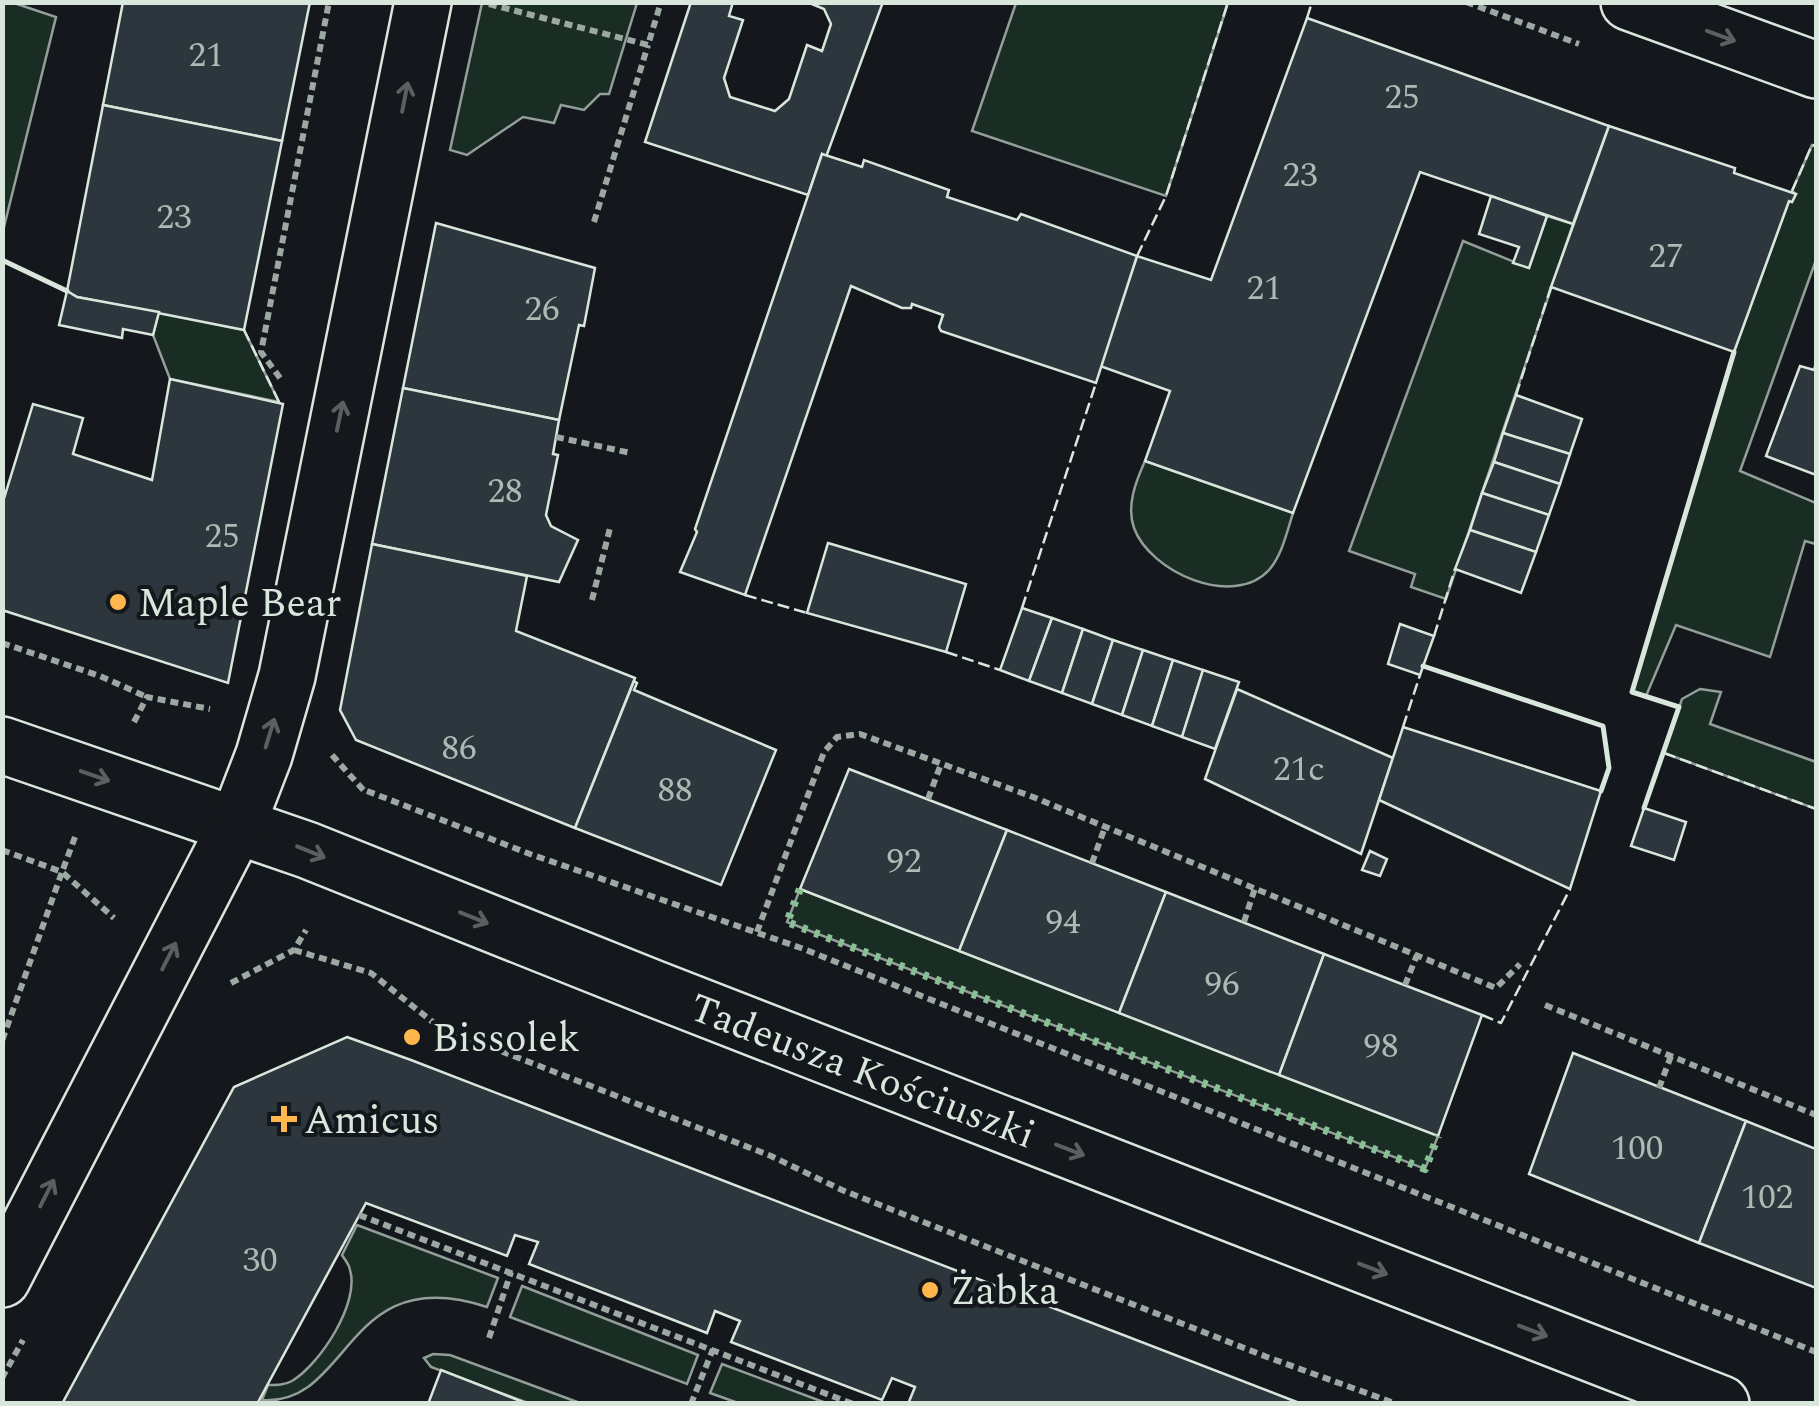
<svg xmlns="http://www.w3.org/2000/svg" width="1819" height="1406" font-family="Spectral,serif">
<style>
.green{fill:#1a2d24;stroke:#939e99;stroke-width:2.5}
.building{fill:#2c363c;stroke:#d8e6dc;stroke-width:2.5}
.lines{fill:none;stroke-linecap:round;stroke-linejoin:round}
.street-casing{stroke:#d8e6dc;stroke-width:60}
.secondary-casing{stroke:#d8e6dc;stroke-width:60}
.path{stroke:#9da8a2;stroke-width:6;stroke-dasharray:8 5;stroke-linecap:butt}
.street{stroke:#14181c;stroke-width:55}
.secondary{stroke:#14181c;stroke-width:55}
.hedge{stroke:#8ac095;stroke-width:8;stroke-dasharray:5 8;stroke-linecap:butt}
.fence{stroke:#d8e6dc;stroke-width:2.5;stroke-dasharray:12 5;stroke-linecap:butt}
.wall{stroke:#d8e6dc;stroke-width:5}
.oneway{stroke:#59605f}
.poi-dot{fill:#ffb74d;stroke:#14181c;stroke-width:4}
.labels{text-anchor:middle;stroke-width:8;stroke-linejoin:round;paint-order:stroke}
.number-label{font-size:35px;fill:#adbab4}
.poi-label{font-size:40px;fill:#d8e6dc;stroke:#14181c;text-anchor:start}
.street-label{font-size:40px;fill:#d8e6dc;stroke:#14181c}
</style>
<rect width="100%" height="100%" fill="#14181c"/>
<g class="green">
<polygon points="14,3 56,17 3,231 2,3"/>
<polygon points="482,3 637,3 609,94 600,94 584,110 561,105 554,123 523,117 467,155 450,150"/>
<polygon points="1016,3 1228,3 1166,196 972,131"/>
<polygon points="1812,145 1816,146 1816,260 1740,471 1816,503 1816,544 1805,541 1770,657 1676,625 1646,696 1632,692 1734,352 1789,201 1792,202 1796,194 1792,191"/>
<polygon points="1547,216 1573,224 1446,599 1411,587 1415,574 1349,551 1463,241 1529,268"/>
<polygon points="159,312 244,330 279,402 170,379 153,335"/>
<path d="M1145,461L1293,513C1287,532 1282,555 1269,570C1233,609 1150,572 1134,528C1126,506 1136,481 1145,461Z"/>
<polygon points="1700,689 1721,692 1710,724 1816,762 1816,809 1664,753 1682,699"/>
<polygon points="800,889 1438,1136 1425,1169 787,922"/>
<path d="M357,1225L498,1278L487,1307C344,1260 352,1406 262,1400L268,1385C277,1385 285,1385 292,1381C320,1364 360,1303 350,1270C349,1264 345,1260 342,1255Z"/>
<polygon points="522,1286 698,1355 687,1384 510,1317"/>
<polygon points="433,1354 450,1355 580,1403 528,1403 431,1367 424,1358"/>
<polygon points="722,1364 826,1403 738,1403 710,1393"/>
</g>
<g class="building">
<polygon points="123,2 310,2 282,141 103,105"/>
<polygon points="691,2 733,2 729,16 743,20 724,78 730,97 775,111 789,99 807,45 822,51 831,24 824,9 807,2 883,2 826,157 822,154 808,195 645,142"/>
<polygon points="1307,18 1609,126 1573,224 1420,172 1293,513 1145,461 1170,391 1100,366 1137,256 1211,280"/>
<polygon points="103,105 282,141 244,330 77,297 67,291"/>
<polygon points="1609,126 1735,168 1734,173 1796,194 1792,202 1789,201 1734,352 1551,287"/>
<polygon points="822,154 862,167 864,160 949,190 947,197 1017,220 1021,214 1137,256 1096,383 941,331 939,327 943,315 912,304 911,308 902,308 851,286 745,595 680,572 697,532 695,529"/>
<polygon points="1491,196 1547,216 1529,268 1513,263 1519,247 1479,234"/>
<polygon points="436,223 595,268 584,326 579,325 559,420 403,388"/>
<polygon points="67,291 77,297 159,312 153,335 123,329 122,338 59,325"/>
<polygon points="1816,363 1816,475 1766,456 1800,366 1814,370"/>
<polygon points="170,379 283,404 228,683 2,610 2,505 33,404 83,418 73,454 152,480"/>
<polygon points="403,388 559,420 553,454 558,455 546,515 551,526 578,540 559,582 372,544"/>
<polygon points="1516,395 1582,419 1570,454 1503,433"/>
<polygon points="1503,433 1570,454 1560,484 1494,462"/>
<polygon points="1494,462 1560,484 1549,515 1482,493"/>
<polygon points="1482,493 1549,515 1536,552 1470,530"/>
<polygon points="1470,530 1536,552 1521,593 1455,569"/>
<polygon points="828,543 966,584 946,652 807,613"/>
<polygon points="372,544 527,576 516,631 635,678 575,828 356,740 340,710"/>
<polygon points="1022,608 1052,618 1029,681 1000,670"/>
<polygon points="1052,618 1083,629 1062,693 1029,681"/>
<polygon points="1400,624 1434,636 1420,675 1388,664"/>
<polygon points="1083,629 1113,640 1092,704 1062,693"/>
<polygon points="1113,640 1143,650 1122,715 1092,704"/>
<polygon points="1143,650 1173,660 1152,726 1122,715"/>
<polygon points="1173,660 1203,670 1182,737 1152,726"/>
<polygon points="1203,670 1239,682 1215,749 1182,737"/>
<polygon points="634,681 637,683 634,690 776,750 721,885 575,828"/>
<polygon points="1237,689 1393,758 1361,854 1205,779"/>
<polygon points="1403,727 1601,791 1570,889 1379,800"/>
<polygon points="849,769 1007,830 959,951 800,889"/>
<polygon points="1644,808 1686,822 1674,860 1631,846"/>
<polygon points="1007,830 1166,892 1119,1013 959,951"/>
<polygon points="1370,851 1387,859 1380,876 1362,870"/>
<polygon points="1166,892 1324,954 1279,1075 1119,1013"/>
<polygon points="1324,954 1482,1015 1438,1136 1279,1075"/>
<polygon points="347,1037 411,1060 1302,1404 908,1404 915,1387 892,1378 882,1400 731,1342 740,1321 715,1311 707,1333 529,1264 538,1242 515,1235 507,1256 366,1203 257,1404 62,1404 234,1087"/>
<polygon points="1573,1053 1746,1121 1699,1243 1529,1174"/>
<polygon points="1746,1121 1816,1149 1816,1288 1699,1243"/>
<polygon points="441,1370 528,1404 428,1404"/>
</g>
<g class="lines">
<g class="street-casing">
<polyline id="street" points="1629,2 1816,70"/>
</g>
<g class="secondary-casing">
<g id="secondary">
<polyline points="2,745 307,850 655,989 1721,1404"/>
<polyline points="2,1279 237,825 264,755 287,676 423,2"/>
</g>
</g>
<g class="path">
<polyline points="1466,2 1579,44"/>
<polyline points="489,4 648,45 661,2"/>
<polyline points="594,222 648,45"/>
<polyline points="280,378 261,352 329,2"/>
<polyline points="556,437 631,453"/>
<polyline points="592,600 610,528"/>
<polyline points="2,643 100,676 147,697"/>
<polyline points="134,722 147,697 210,709"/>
<polyline points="332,755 366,793"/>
<polyline points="367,791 530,854 801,948 1816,1352"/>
<polyline points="928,799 941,764"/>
<polyline points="75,837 62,872 114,918"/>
<polyline points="2,850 62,872 2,1041"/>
<polyline points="1092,863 1105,827"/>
<polyline points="1244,922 1255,888"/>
<polyline points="757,932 824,752 837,737 860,734 1033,797 1496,988 1520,964"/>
<polyline points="294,950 371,973 439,1027 771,1156 842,1190 1267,1357 1397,1404"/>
<polyline points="231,983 294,950 306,930"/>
<polyline points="1405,985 1417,955"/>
<polyline points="1545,1005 1816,1115"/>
<polyline points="1659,1088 1671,1056"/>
<polyline points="359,1215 853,1404"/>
<polyline points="489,1338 511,1272"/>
<polyline points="2,1378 23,1340"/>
<polyline points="691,1404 713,1349"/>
</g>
<use href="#street" class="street"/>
<use href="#secondary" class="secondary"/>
<polyline class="hedge" points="800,889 787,922 1425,1169 1438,1136"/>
<g class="fence">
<polyline points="1307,18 1312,2"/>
<polyline points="1792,191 1812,145 1816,146"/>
<polyline points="1137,256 1166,196 1228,2"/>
<polyline points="244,330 279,402"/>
<polyline points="1516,395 1551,287"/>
<polyline points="745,595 807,613"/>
<polyline points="1022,608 1096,383"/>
<polyline points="1434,636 1455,569"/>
<polyline points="946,652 1000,670"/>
<polyline points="1403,727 1420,675"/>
<polyline points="1664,753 1816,809"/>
<polyline points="1482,1015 1501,1023 1570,889"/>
</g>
<g class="wall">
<polyline points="2,260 67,291"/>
<polyline points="1423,666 1603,726 1609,768 1601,791"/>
<polyline points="1644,808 1679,707 1632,692 1734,352"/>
</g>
</g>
<defs><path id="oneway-shaft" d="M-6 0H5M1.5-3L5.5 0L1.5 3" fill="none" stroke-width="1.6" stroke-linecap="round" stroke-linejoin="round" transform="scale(2.5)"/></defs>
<g class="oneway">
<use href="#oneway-shaft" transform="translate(1721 36) rotate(20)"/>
<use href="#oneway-shaft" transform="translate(405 97) rotate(-79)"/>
<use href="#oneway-shaft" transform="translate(340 416) rotate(-78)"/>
<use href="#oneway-shaft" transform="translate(270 733) rotate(-73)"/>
<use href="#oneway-shaft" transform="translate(95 776) rotate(19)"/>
<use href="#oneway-shaft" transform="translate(311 852) rotate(22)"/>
<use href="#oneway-shaft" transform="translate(474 918) rotate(22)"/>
<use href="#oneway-shaft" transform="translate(169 956) rotate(-63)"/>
<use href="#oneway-shaft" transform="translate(1070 1150) rotate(21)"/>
<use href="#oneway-shaft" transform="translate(47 1193) rotate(-63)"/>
<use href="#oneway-shaft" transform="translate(1373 1269) rotate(21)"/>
<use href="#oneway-shaft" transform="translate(1533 1331) rotate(21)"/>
</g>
<g class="poi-dot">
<circle cx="118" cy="602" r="10"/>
<circle cx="412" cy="1037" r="10"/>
<path d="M279 1104h10v10h10v10h-10v10h-10v-10h-10v-10h10z"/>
<circle cx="930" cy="1290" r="10"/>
</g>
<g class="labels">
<g class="number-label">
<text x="206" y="66">21</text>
<text x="1402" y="108">25</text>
<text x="1300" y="186">23</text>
<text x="174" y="228">23</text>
<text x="1666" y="267">27</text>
<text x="1264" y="299">21</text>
<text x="542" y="320">26</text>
<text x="505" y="502">28</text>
<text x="222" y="547">25</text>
<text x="459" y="759">86</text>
<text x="1299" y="780">21c</text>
<text x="675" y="801">88</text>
<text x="904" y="872">92</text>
<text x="1063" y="933">94</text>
<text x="1222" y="995">96</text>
<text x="1381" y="1057">98</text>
<text x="1637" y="1159">100</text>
<text x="1767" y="1208">102</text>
<text x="260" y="1271">30</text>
</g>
<g class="poi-label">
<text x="138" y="616">Maple Bear</text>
<text x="432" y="1051">Bissolek</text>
<text x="304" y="1133">Amicus</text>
<text x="950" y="1304">Żabka</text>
</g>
<g class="street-label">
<text transform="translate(863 1070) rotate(21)" y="14">Tadeusza Kościuszki</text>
</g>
</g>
<rect width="1819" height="1406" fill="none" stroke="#d8e6dc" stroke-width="10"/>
</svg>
